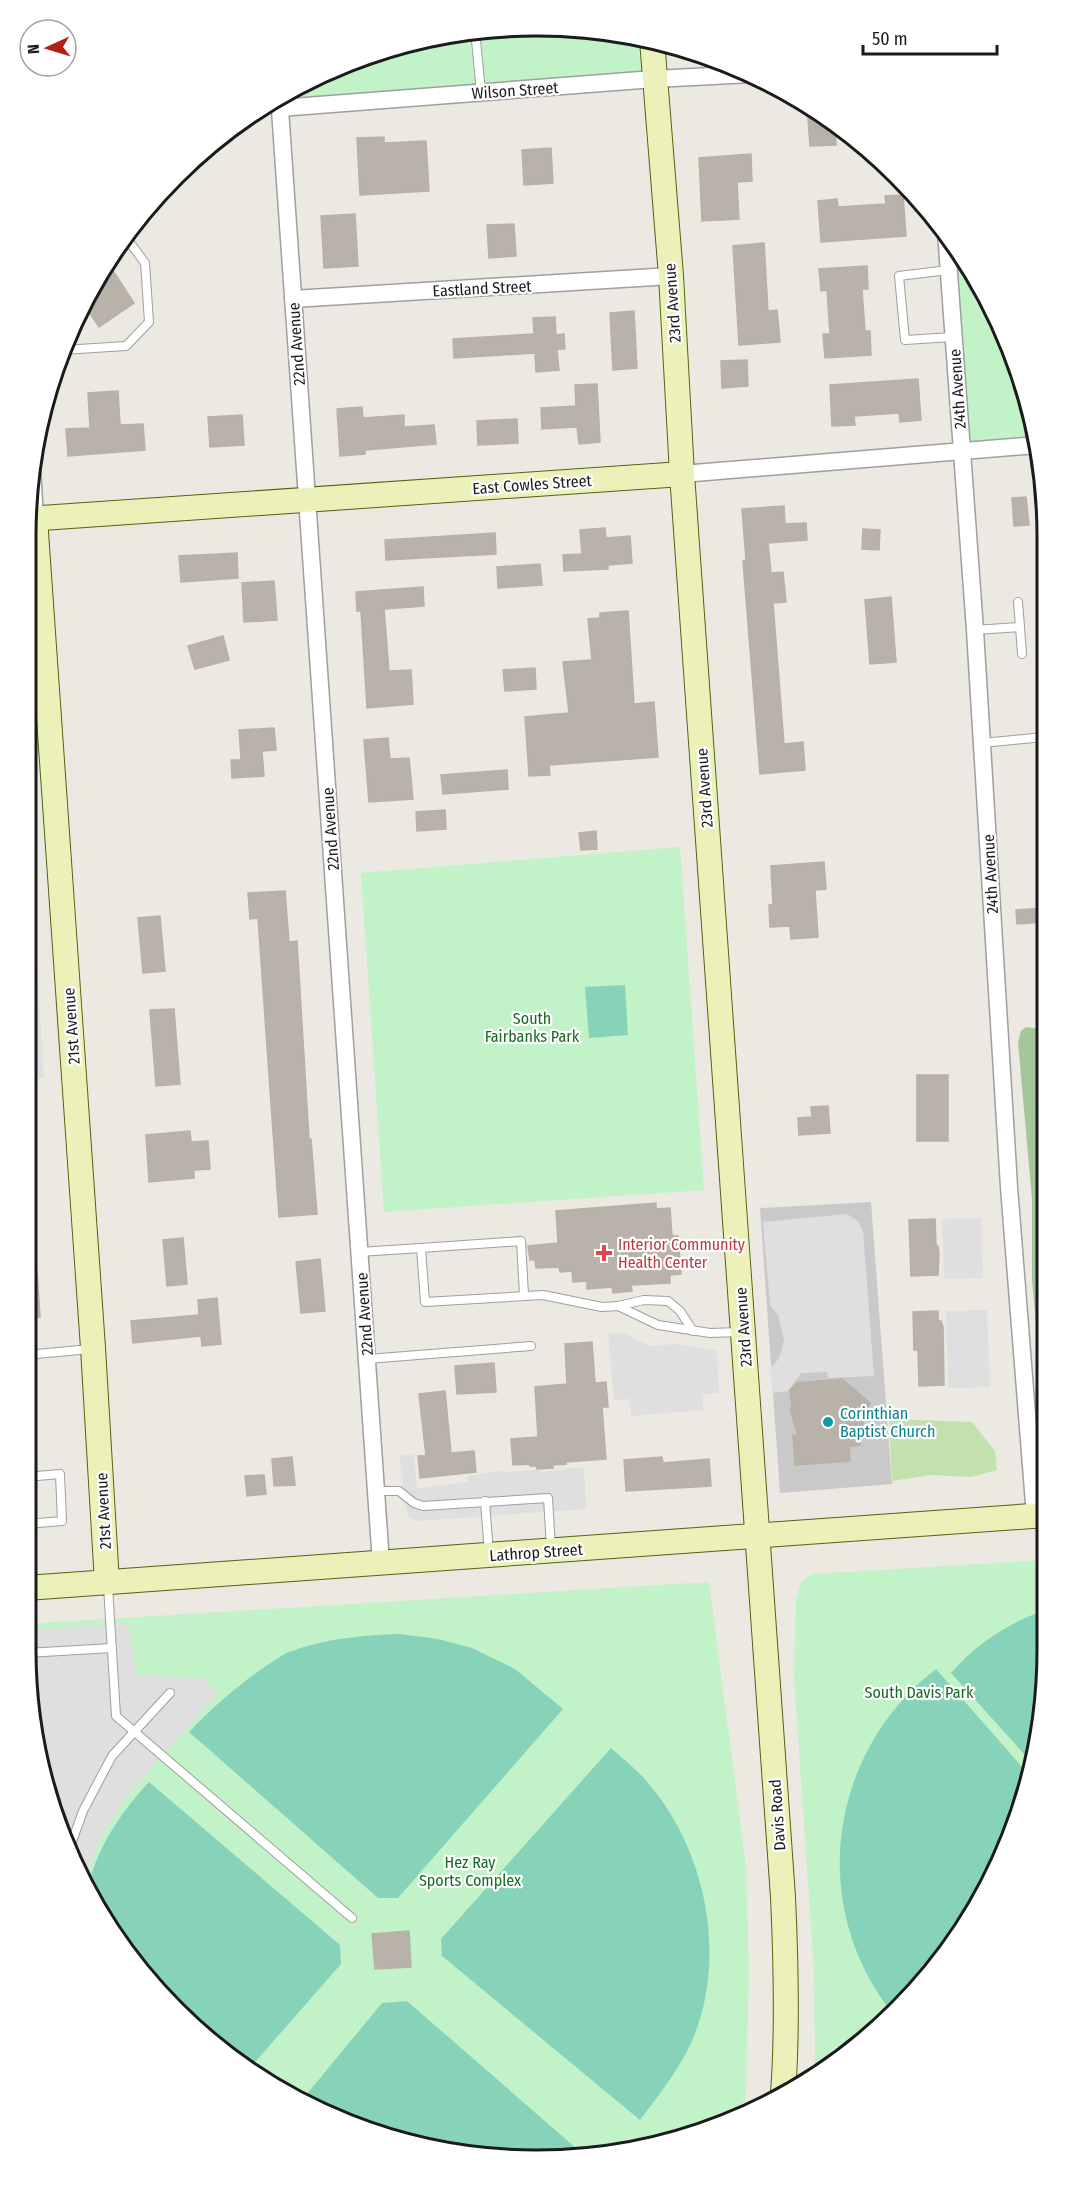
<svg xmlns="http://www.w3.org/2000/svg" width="1073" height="2186" font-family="'Fira Sans Condensed',sans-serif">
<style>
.religious{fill:#c9c9c9}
.grass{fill:#c2e1ac}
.forest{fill:#a4c69a}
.park{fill:#c1f2c8}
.pitch{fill:#87d3ba}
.parking{fill:#dfdfdf}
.building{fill:#b8b2ab;stroke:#bbb0a5;stroke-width:1.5}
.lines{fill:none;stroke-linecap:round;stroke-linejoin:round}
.lane-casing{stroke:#9f9f9f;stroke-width:10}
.street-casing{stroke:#9f9f9f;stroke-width:19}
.secondary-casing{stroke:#556410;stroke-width:26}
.lane{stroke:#fff;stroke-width:8}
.street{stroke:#fff;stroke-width:16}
.secondary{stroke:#ebf1b9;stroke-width:24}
.health-dot{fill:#e0444e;stroke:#fff;stroke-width:2}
.culture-dot{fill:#0f9aa8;stroke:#fff;stroke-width:2}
.labels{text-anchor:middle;stroke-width:4.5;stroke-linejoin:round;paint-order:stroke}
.street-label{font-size:16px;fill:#1b1b1b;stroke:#fff}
.park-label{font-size:16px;fill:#166b23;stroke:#fff}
.health-label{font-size:16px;fill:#be3a42;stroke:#fff;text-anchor:start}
.culture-label{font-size:16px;fill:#0d838f;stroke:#fff;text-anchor:start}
.rim{fill:none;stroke:#1b1b1b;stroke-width:3}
</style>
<rect width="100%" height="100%" fill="#ebe9e1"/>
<polygon class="religious" points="871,1202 892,1484 780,1493 760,1208"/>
<polygon class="grass" points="889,1419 972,1422 995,1451 997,1470 971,1477 930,1475 892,1481"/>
<polygon class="forest" points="1026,1027 1045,1030 1046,1429 1032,1281 1032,1199 1018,1042 1021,1031"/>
<g class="park">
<polygon points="570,27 652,40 654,79 280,108 281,94 372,53 469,30"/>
<polygon points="946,232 1009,341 1037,445 962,451"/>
<polygon points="680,847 704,1190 384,1212 361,873"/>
<polygon points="1046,1560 1046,1683 1030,1781 995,1875 898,2011 815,2070 814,1970 794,1677 796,1599 802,1581 812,1574"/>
<polygon points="709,1582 746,1867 749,1975 745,2113 604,2156 436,2151 281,2092 199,2033 131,1961 53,1814 26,1650 26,1624"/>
</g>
<g class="pitch">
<polygon points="625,985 628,1035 589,1038 585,987"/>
<path d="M1046,1610V1683L1033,1764L951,1673C977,1643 1008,1623 1046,1610Z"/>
<path d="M399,1634L438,1639L472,1648L515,1669L563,1709L398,1898H378L189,1732C213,1707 237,1686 266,1666C273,1662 281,1655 289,1652C324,1639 362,1635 399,1634Z"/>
<path d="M936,1669L1031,1777L995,1875L898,2011L893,2014C807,1907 828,1752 936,1669Z"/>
<path d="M611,1748C621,1757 632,1766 641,1775C703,1841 727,1946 696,2031C684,2064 661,2092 640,2120L442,1956L441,1939Z"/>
<path d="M149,1782L340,1945L341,1964L249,2069L199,2033L131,1961L89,1883C99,1844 123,1810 149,1782Z"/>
<polygon points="407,2001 584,2155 436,2151 302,2100 382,2003"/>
</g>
<g class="parking">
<polygon points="26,796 44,1078 26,1080"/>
<polygon points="847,1214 858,1221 863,1231 874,1376 828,1378 827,1372 801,1373 788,1391 772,1393 770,1366 774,1365 780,1356 784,1340 778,1315 770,1305 763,1222"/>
<polygon points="981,1218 983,1278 944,1279 942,1219"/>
<polygon points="987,1310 990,1387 948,1388 946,1311"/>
<polygon points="623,1333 650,1346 676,1344 717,1350 719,1393 702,1394 703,1410 631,1416 629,1399 614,1400 608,1334"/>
<polygon points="414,1454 417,1488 468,1482 468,1476 502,1470 505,1472 538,1470 541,1472 584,1467 586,1509 417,1521 408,1517 399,1455"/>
<polygon points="129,1623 136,1675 204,1678 217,1694 125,1798 99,1841 87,1877 53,1814 26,1650 26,1630"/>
</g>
<g class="building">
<polygon points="807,106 835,123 836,145 810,146"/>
<polygon points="384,137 384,143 426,141 429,191 360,195 357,138"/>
<polygon points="551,148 553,183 524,185 522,150"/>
<polygon points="751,154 752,181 737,182 739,219 702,221 699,158"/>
<polygon points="903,195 906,236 821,242 818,201 837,199 838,207 886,204 885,196"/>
<polygon points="355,214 358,266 324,268 321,216"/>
<polygon points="514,224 516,256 489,258 487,225"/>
<polygon points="764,243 768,311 777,310 780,342 739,345 733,246"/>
<polygon points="108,263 134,303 99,327 83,303"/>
<polygon points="867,266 868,289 862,289 865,331 870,331 871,355 825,358 823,334 830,334 827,290 821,291 819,269"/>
<polygon points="634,311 637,368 613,370 610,313"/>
<polygon points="555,317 556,335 564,334 565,349 557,349 559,370 536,372 535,353 454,358 453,339 534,334 533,318"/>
<polygon points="747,360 748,386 722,388 721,361"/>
<polygon points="918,379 921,420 900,422 899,413 854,416 855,425 832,426 830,385"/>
<polygon points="597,384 600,442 579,444 577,427 542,429 541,408 576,406 575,385"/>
<polygon points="118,391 120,425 143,424 145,450 68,456 66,429 90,428 88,393"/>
<polygon points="362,407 363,418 404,415 404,427 434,425 436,444 365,450 365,454 340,456 337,409"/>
<polygon points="242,415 244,445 210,447 208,417"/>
<polygon points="517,419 518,443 478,445 477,421"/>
<polygon points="1026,497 1029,525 1014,526 1012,498"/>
<polygon points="784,506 785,524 806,523 807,540 768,543 771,573 783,572 786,602 773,603 784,744 803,742 805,770 760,774 743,561 746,560 742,509"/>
<polygon points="605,528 606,538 630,536 632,563 608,565 608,569 564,571 563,555 582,554 580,530"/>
<polygon points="863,529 880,530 879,550 862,549"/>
<polygon points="495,533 496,554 386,560 385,540"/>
<polygon points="237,553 238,578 181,582 179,556"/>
<polygon points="540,564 542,585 498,588 497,567"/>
<polygon points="274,581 277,620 244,622 242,583"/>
<polygon points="423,587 424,606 384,609 389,671 411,670 413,704 367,708 361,611 357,611 356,592"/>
<polygon points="891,597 896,662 870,664 865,600"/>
<polygon points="628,611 634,704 654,702 658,757 549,765 550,775 529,776 525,717 569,713 563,662 592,660 588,619 600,618 600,613"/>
<polygon points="223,636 229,660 195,669 188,646"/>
<polygon points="535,668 536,689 505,691 503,670"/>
<polygon points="274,728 276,750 262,751 264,776 232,778 231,760 241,760 239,730"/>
<polygon points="388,738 390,759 409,758 413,799 369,802 364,740"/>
<polygon points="507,770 508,789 443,794 441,775"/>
<polygon points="445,810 446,829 417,831 416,812"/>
<polygon points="596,831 597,849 581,850 579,833"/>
<polygon points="824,862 826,889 815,890 818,937 791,939 790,926 770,927 769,905 773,905 771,866"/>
<polygon points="285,891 289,942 297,941 309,1139 311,1139 317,1214 279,1217 258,918 250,919 248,893"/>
<polygon points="1044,908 1044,922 1017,924 1016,910"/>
<polygon points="160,916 165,971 143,973 138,918"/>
<polygon points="174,1009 180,1084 156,1086 150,1010"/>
<rect x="917" y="1075" width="31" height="66"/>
<polygon points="828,1106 830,1133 799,1135 798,1118 812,1117 811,1107"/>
<polygon points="190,1131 191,1142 208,1141 210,1169 194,1170 194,1178 149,1182 146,1135"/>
<polygon points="656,1203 656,1209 670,1208 672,1236 678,1236 681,1274 670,1275 670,1283 631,1285 632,1291 613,1293 612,1287 587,1289 587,1281 573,1282 572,1271 560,1272 559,1267 536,1268 535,1260 530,1260 528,1246 558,1243 556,1211"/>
<polygon points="935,1219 936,1246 938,1246 939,1254 938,1275 911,1276 909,1220"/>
<polygon points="183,1238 187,1284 167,1286 163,1240"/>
<polygon points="320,1259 325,1311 301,1313 296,1262"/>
<polygon points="37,1271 40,1317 26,1318 26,1272"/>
<polygon points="217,1298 221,1344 202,1346 201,1336 133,1343 131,1321 199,1315 198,1300"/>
<polygon points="938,1311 938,1321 941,1321 943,1327 944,1385 919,1386 918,1350 914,1350 913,1312"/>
<polygon points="592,1342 595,1383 606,1382 608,1407 602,1407 606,1459 565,1462 566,1464 553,1465 553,1468 537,1469 537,1466 530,1466 530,1464 513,1465 511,1439 538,1437 535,1387 567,1384 565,1344"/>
<polygon points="494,1363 496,1392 457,1394 455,1366"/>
<polygon points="842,1379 870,1403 859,1434 860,1445 849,1447 850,1461 795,1465 793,1435 798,1435 790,1409 792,1407 790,1390 797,1383"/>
<polygon points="445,1391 451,1453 474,1451 476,1472 420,1478 418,1456 426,1456 419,1394"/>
<polygon points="292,1457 295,1485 274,1486 272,1459"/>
<polygon points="662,1457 663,1463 709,1459 711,1486 626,1491 624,1460"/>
<polygon points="264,1475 266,1494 247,1496 245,1476"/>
<polygon points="409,1931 411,1967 375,1969 372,1934"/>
</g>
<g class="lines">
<g class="lane-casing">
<g id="lane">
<polyline points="475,30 481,92"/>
<polyline points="948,270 899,276 905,340 953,337"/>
<polyline points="63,350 126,346 149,322 145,263 125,236"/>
<polyline points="1020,627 1022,654"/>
<polyline points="975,630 1020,627 1018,602"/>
<polyline points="982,743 1044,737"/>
<polyline points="421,1248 521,1241 524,1295"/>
<polyline points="359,1252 421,1248 425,1302 543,1295 602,1307 618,1306 658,1325 710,1333 741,1332"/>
<polyline points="618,1306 644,1300 668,1301 680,1311 693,1331"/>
<polyline points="26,1355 90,1349"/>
<polyline points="367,1359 531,1346"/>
<polyline points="376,1491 399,1491 414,1503 423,1506 548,1498 551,1547"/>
<polyline points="485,1501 489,1554"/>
<polyline points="26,1524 62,1521 60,1474 26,1477"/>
<polyline points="108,1586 116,1716 352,1918"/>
<polyline points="26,1653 112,1648"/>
<polyline points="70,1847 83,1811 112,1756 170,1693"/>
</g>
</g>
<g class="street-casing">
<g id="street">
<polyline points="279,95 381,1563"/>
<polyline points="280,108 654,79 751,74"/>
<polyline points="946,232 975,630 1009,1187 1035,1516"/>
<polyline points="293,299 671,276"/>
<polyline points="32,469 35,518"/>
<polyline points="682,474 1037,445"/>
</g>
</g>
<g class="secondary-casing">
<g id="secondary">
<path d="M652,40L671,276L682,474L783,1897C786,1962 788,2028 783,2093"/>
<polyline points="35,518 93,1348 107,1583"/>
<polyline points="27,519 682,474"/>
<polyline points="26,1588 1046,1515"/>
</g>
</g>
<use href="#lane" class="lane"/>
<use href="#street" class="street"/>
<use href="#secondary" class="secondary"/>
</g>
<path class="health-dot" d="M601 1244h6v6h6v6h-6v6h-6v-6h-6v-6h6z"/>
<circle class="culture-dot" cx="828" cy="1422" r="6"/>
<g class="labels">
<g class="street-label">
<text transform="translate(515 90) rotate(-4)" y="6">Wilson Street</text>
<text transform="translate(482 288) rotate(-3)" y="6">Eastland Street</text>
<text transform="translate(672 303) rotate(-94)" y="6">23rd Avenue</text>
<text transform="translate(296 344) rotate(-94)" y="6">22nd Avenue</text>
<text transform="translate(957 389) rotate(-94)" y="6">24th Avenue</text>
<text transform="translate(532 484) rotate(-4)" y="6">East Cowles Street</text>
<text transform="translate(704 788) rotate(-94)" y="6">23rd Avenue</text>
<text transform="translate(330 829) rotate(-94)" y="6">22nd Avenue</text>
<text transform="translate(990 874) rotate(-93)" y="6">24th Avenue</text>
<text transform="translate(71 1026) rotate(-94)" y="6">21st Avenue</text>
<text transform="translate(364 1314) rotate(-94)" y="6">22nd Avenue</text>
<text transform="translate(743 1327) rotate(-94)" y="6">23rd Avenue</text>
<text transform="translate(103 1511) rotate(-93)" y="6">21st Avenue</text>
<text transform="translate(536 1552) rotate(-4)" y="6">Lathrop Street</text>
<text transform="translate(777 1815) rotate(-94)" y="6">Davis Road</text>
</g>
<g class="park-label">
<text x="532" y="1024">South<tspan x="532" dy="18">Fairbanks Park</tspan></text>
<text x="919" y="1698">South Davis Park</text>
<text x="470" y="1868">Hez Ray<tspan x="470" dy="18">Sports Complex</tspan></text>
</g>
<g class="health-label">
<text x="618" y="1250">Interior Community<tspan x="618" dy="18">Health Center</tspan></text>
</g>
<g class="culture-label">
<text x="840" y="1419">Corinthian<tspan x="840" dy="18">Baptist Church</tspan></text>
</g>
</g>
<path d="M0 0H1073V2186H0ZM536 36H537A500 500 0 0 1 1037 536V1650A500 500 0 0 1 537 2150H536A500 500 0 0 1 36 1650V536A500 500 0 0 1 536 36Z" fill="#fff" fill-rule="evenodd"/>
<path class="rim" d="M536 36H537A500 500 0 0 1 1037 536V1650A500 500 0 0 1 537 2150H536A500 500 0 0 1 36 1650V536A500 500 0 0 1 536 36Z"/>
<g transform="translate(48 48) rotate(266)"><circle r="28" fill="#ffffff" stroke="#a4a4a4" stroke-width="1.5"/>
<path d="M0-4.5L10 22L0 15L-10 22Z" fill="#b11f15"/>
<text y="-9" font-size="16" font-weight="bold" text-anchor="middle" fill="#1b1b1b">N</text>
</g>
<path d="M863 45v9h134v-9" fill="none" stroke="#1b1b1b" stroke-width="3"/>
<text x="872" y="45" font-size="18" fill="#1b1b1b" stroke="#ffffff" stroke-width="4.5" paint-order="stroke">50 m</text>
</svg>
